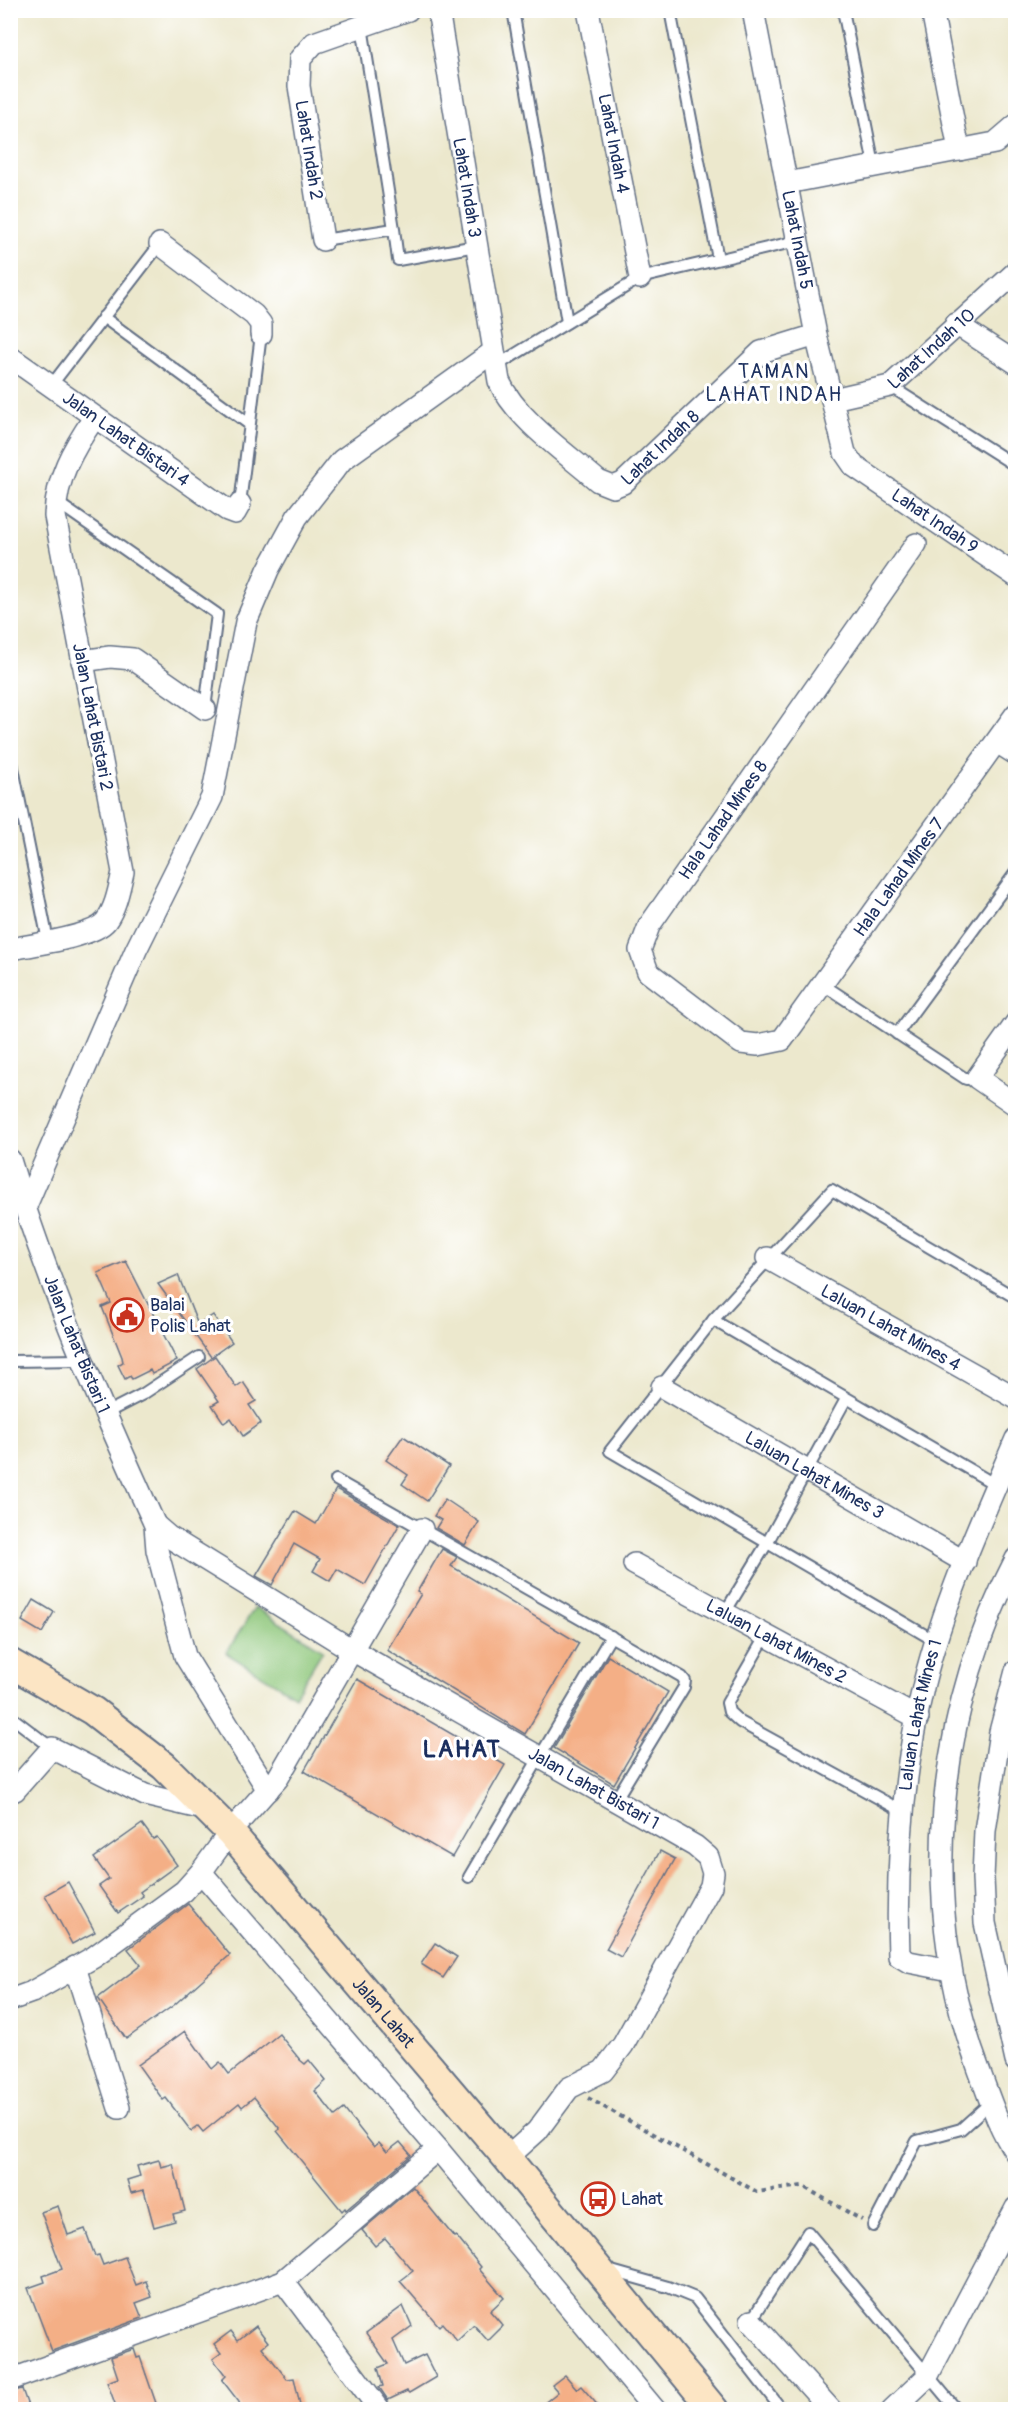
<svg xmlns="http://www.w3.org/2000/svg" width="1026" height="2420" font-family="Pangolin,sans-serif">
<style>
.green{fill:#8fc77b;stroke:#557b6c;stroke-width:1.5}
.building{fill:#f4af86}
.lines{fill:none;stroke-linecap:round;stroke-linejoin:round}
.service-casing{stroke:#647085;stroke-width:14}
.minor-casing{stroke:#647085;stroke-width:24}
.secondary-casing{stroke:#647085;stroke-width:32}
.path{stroke:#647085;stroke-width:4;stroke-dasharray:4.5 4.5;stroke-linecap:butt}
.service{stroke:#fff;stroke-width:10}
.minor{stroke:#fff;stroke-width:21}
.secondary{stroke:#fce5c4;stroke-width:28}
.labels{text-anchor:middle;stroke-width:6;stroke-linejoin:round;paint-order:stroke}
.street-label{font-size:18px;fill:#1b2f5e;stroke:#fff}
.poi-label{font-size:18px;fill:#1b2f5e;stroke:#fff;text-anchor:start}
.neighbourhood-label{font-size:20px;letter-spacing:1.5px;fill:#1b2f5e;stroke:#fff}
.district-label{font-size:24px;font-weight:bold;letter-spacing:1.5px;fill:#1b2f5e;stroke:#fff}
</style>
<rect width="100%" height="100%" fill="#fff"/>
<filter id="ink" filterUnits="userSpaceOnUse"><feTurbulence type="fractalNoise" baseFrequency=".0167" numOctaves="2"/><feDisplacementMap in="SourceGraphic" scale="12" xChannelSelector="R" yChannelSelector="G"/><feConvolveMatrix kernelMatrix="1 2 1 2 8 2 1 2 1" color-interpolation-filters="sRGB"/></filter>
<filter id="wash" filterUnits="userSpaceOnUse"><feTurbulence type="fractalNoise" baseFrequency=".008" numOctaves="4" result="noise"/><feDisplacementMap in="SourceGraphic" scale="24" xChannelSelector="R" yChannelSelector="G"/><feGaussianBlur stdDeviation="1.35" result="paint"/><feColorMatrix in="noise" values="0 0 0 0 0 0 0 0 0 0 0 0 0 0 0 0 0 1.4 0 .05"/><feComposite in="paint" operator="in"/></filter>
<g filter="url(#wash)">
<rect width="100%" height="100%" fill="#ece8cd"/>
<polygon class="green" points="255,1607 323,1650 295,1696 226,1653"/>
<g id="blocks">
<g class="building">
<polygon points="126,1261 177,1361 152,1374 150,1370 132,1379 130,1376 125,1379 118,1365 123,1362 122,1357 102,1307 111,1303 98,1273"/>
<polygon points="178,1275 198,1325 213,1315 232,1342 211,1357 158,1284"/>
<polygon points="215,1356 236,1387 243,1382 256,1401 249,1405 261,1423 243,1436 231,1418 224,1423 212,1405 219,1401 197,1369"/>
<polygon points="403,1436 449,1466 427,1501 402,1484 408,1475 386,1460"/>
<polygon points="336,1489 399,1525 365,1585 337,1569 330,1581 313,1571 320,1559 294,1544 272,1585 256,1576 295,1511 316,1524"/>
<polygon points="445,1499 479,1522 465,1545 436,1528 441,1520 434,1516"/>
<polygon points="442,1549 457,1557 451,1566 579,1643 525,1734 387,1650 421,1594 417,1592"/>
<polygon points="34,1600 54,1612 42,1633 22,1621"/>
<polygon points="608,1656 668,1692 614,1784 554,1748"/>
<polygon points="357,1679 505,1765 452,1857 304,1771"/>
<polygon points="142,1824 153,1839 157,1837 177,1865 140,1892 143,1896 118,1913 99,1886 109,1879 94,1858"/>
<polygon points="660,1851 675,1859 621,1957 606,1949"/>
<polygon points="68,1882 95,1932 72,1944 45,1895"/>
<polygon points="188,1904 230,1955 174,2005 126,2039 98,1998 141,1965 128,1949"/>
<polygon points="435,1943 457,1957 443,1978 421,1964"/>
<polygon points="185,2031 212,2069 220,2062 229,2074 279,2034 300,2060 305,2064 309,2060 326,2081 315,2091 335,2116 344,2109 374,2147 379,2143 387,2152 400,2142 411,2155 346,2210 345,2208 342,2211 277,2131 280,2129 254,2097 242,2107 239,2103 203,2132 198,2126 191,2131 166,2098 163,2100 138,2065"/>
<polygon points="159,2160 161,2167 173,2164 185,2211 173,2214 175,2221 154,2227 144,2190 131,2193 127,2180 140,2176 137,2166"/>
<polygon points="413,2187 454,2237 456,2236 481,2267 479,2269 504,2298 490,2311 503,2326 488,2341 474,2325 457,2341 442,2323 439,2326 400,2281 413,2271 385,2238 375,2246 362,2230"/>
<polygon points="58,2206 68,2235 85,2229 95,2256 99,2255 103,2265 125,2257 136,2285 146,2281 152,2297 136,2303 142,2318 52,2351 28,2288 45,2282 43,2276 62,2269 41,2212"/>
<polygon points="403,2306 412,2326 393,2340 404,2365 425,2355 436,2377 409,2393 407,2391 388,2400 379,2387 383,2386 378,2368 388,2364 366,2333"/>
<polygon points="256,2326 268,2342 262,2347 287,2379 294,2378 301,2409 241,2409 239,2402 222,2380 226,2376 213,2359 221,2353 214,2344 231,2331 238,2340"/>
<polygon points="134,2349 137,2358 140,2357 158,2409 117,2409 107,2382 118,2378 111,2357"/>
<polygon points="565,2375 577,2389 581,2386 601,2409 537,2409 558,2392 552,2385"/>
<polygon points="22,2389 29,2409 10,2409 10,2392"/>
</g>
</g>
</g>
<g filter="url(#ink)">
<use href="#blocks" fill-opacity="0" stroke="#647085" stroke-width="1.5"/>
<g class="lines">
<g class="service-casing">
<g id="service">
<polyline points="513,10 567,322"/>
<polyline points="670,10 718,259"/>
<polyline points="843,10 874,165"/>
<polyline points="362,26 394,229"/>
<polyline points="323,240 394,229 398,260 476,246"/>
<polyline points="103,317 249,424"/>
<polyline points="496,366 640,278 797,241"/>
<polyline points="890,386 1016,466"/>
<polyline points="50,387 160,244"/>
<polyline points="55,501 217,614 205,709"/>
<polyline points="240,504 261,334"/>
<polyline points="10,753 48,941"/>
<polyline points="822,984 966,1079 977,1078"/>
<polyline points="897,1034 1016,872"/>
<polyline points="713,1320 996,1485"/>
<polyline points="10,1361 81,1360"/>
<polyline points="104,1414 143,1394 199,1357"/>
<polyline points="336,1480 682,1677 685,1681 684,1687 616,1799"/>
<polyline points="724,1614 766,1545 846,1399"/>
<polyline points="765,1637 727,1703 729,1712 740,1722 902,1811"/>
<polyline points="937,1642 610,1451 713,1320 832,1190 1016,1298"/>
<polyline points="10,1716 52,1748"/>
<polyline points="469,1877 611,1636"/>
<polyline points="873,2226 917,2141 961,2129 991,2102"/>
<polyline points="608,2270 668,2287 695,2298 782,2410"/>
<polyline points="751,2321 808,2232 957,2410"/>
</g>
</g>
<g class="minor-casing">
<g id="minor">
<path id="s1" d="M438,10L499,381C516,419 566,453 598,481L613,487L623,483L761,352L816,335"/>
<path id="s2" d="M588,10L640,278"/>
<path id="s3" d="M753,10L816,335L845,453L854,466L1016,576"/>
<polyline points="932,10 959,150"/>
<polyline points="787,183 995,143 1016,125"/>
<polyline points="323,240 299,86 300,59 314,43 408,10"/>
<polyline points="160,244 254,315 261,324 261,334"/>
<polyline points="956,324 1016,363"/>
<path id="s4" d="M10,357L227,510L235,513L240,504"/>
<path id="s5" d="M833,399L890,386L1016,272"/>
<path id="s6" d="M916,544L649,926L640,950L648,972L741,1043L758,1045L782,1040L1016,714"/>
<polyline points="82,661 110,657 133,659 205,709"/>
<polyline points="997,742 1016,754"/>
<path d="M10,949C31,945 94,937 106,921C116,907 119,889 123,872L55,516C56,478 73,449 94,418"/>
<polyline points="1016,1023 977,1078 1016,1105"/>
<path id="s7" d="M10,1160C48,1286 101,1406 155,1525L157,1550L185,1656L268,1790"/>
<polyline points="25,1208 136,950 212,797 246,622 268,570 297,517 342,460 493,352"/>
<path id="s8" d="M767,1258L1016,1398"/>
<path id="s9" d="M662,1387L965,1562"/>
<path id="s10" d="M155,1525L169,1537L352,1650L695,1846L708,1857L713,1873L711,1886L623,2045L603,2071L569,2088L537,2131L507,2158"/>
<path d="M1016,1559C935,1714 917,1905 979,2070C989,2097 999,2129 1016,2153"/>
<path id="s11" d="M634,1564L918,1718"/>
<polyline points="1016,1671 1000,1732 985,1831 983,1878 985,1923 1016,2061"/>
<polyline points="10,1792 15,1790 52,1748 145,1795 208,1810"/>
<polyline points="201,1872 438,2149 655,2410"/>
<polyline points="75,1967 119,2108"/>
<path id="s12" d="M950,1970L909,1962L899,1956C896,1865 903,1772 924,1683C945,1599 982,1518 1016,1439"/>
<polyline points="10,2000 32,1992 94,1957 184,1891 201,1872 230,1832 278,1778 422,1529"/>
<polyline points="283,2281 380,2410"/>
<polyline points="751,2321 831,2410"/>
<polyline points="10,2380 283,2281 438,2149"/>
<polyline points="892,2410 927,2377 1016,2208"/>
</g>
</g>
<g class="secondary-casing">
<g id="secondary">
<path id="s13" d="M10,1663L93,1711L164,1766L230,1832L507,2158L714,2410"/>
</g>
</g>
<polyline class="path" points="588,2098 757,2192 802,2186 862,2220"/>
<use href="#service" class="service"/>
<use href="#minor" class="minor"/>
<use href="#secondary" class="secondary"/>
</g>
</g>
<defs>
<g id="civic-ring" transform="scale(1.725)"><circle r="9.5" fill="#fff" stroke="#c8321e" stroke-width="1.5"/><path d="M-.6-6.5H3V-4.5H.6V-3L4-1V1h2V6H-6V1h2V-1L-.6-3ZM-1.2 2.5V6h2.4V2.5Z" fill="#c8321e"/></g>
<g id="bus-ring" transform="scale(1.725)"><circle r="9.5" fill="#fff" stroke="#c8321e" stroke-width="1.5"/><path d="M-5-6H5V4H4V6H2V4H-2V6H-4V4H-5ZM-3.5-4V0h7V-4ZM-3.5 1.2v1.5H-2V1.2ZM2 1.2v1.5H3.5V1.2Z" fill="#c8321e"/></g>
</defs>
<g fill-rule="evenodd">
<use href="#civic-ring" x="127" y="1315"/>
<use href="#bus-ring" x="598" y="2199"/>
</g>
<g class="labels">
<g class="street-label">
<text dy="6" stroke="none"><textPath href="#s2" startOffset="136">Lahat Indah 4</textPath></text>
<text transform="translate(309 150) rotate(81)" y="6">Lahat Indah 2</text>
<text dy="6" stroke="none"><textPath href="#s1" startOffset="180">Lahat Indah 3</textPath></text>
<text dy="6" stroke="none"><textPath href="#s3" startOffset="234">Lahat Indah 5</textPath></text>
<text dy="6" stroke="none"><textPath href="#s5" startOffset="114">Lahat Indah 10</textPath></text>
<text dy="6" stroke="none"><textPath href="#s4" startOffset="142">Jalan Lahat Bistari 4</textPath></text>
<text dy="6" stroke="none"><textPath href="#s1" startOffset="596">Lahat Indah 8</textPath></text>
<text dy="6" stroke="none"><textPath href="#s3" startOffset="566">Lahat Indah 9</textPath></text>
<text transform="translate(93 717) rotate(79)" y="6">Jalan Lahat Bistari 2</text>
<text transform="translate(723 820) rotate(-55)" y="6">Hala Lahad Mines 8</text>
<text dy="6" stroke="none"><textPath href="#s6" startOffset="874">Hala Lahad Mines 7</textPath></text>
<text dy="6" stroke="none"><textPath href="#s8" startOffset="142">Laluan Lahat Mines 4</textPath></text>
<text dy="6" stroke="none"><textPath href="#s7" startOffset="196">Jalan Lahat Bistari 1</textPath></text>
<text dy="6" stroke="none"><textPath href="#s9" startOffset="176">Laluan Lahat Mines 3</textPath></text>
<text dy="6" stroke="none"><textPath href="#s11" startOffset="162">Laluan Lahat Mines 2</textPath></text>
<text dy="6" stroke="none"><textPath href="#s12" startOffset="296">Laluan Lahat Mines 1</textPath></text>
<text dy="6" stroke="none"><textPath href="#s10" startOffset="512">Jalan Lahat Bistari 1</textPath></text>
<text dy="6" stroke="none"><textPath href="#s13" startOffset="516">Jalan Lahat</textPath></text>
</g>
<g class="poi-label">
<text x="150" y="1311">Balai<tspan x="150" dy="21">Polis Lahat</tspan></text>
<text x="621" y="2205">Lahat</text>
</g>
<g class="neighbourhood-label">
<text x="774" y="378">TAMAN<tspan x="774" dy="23">LAHAT INDAH</tspan></text>
</g>
<g class="district-label">
<text x="462" y="1757">LAHAT</text>
</g>
</g>
<rect width="1026" height="2420" fill="none" stroke="#fff" stroke-width="36"/>
</svg>
